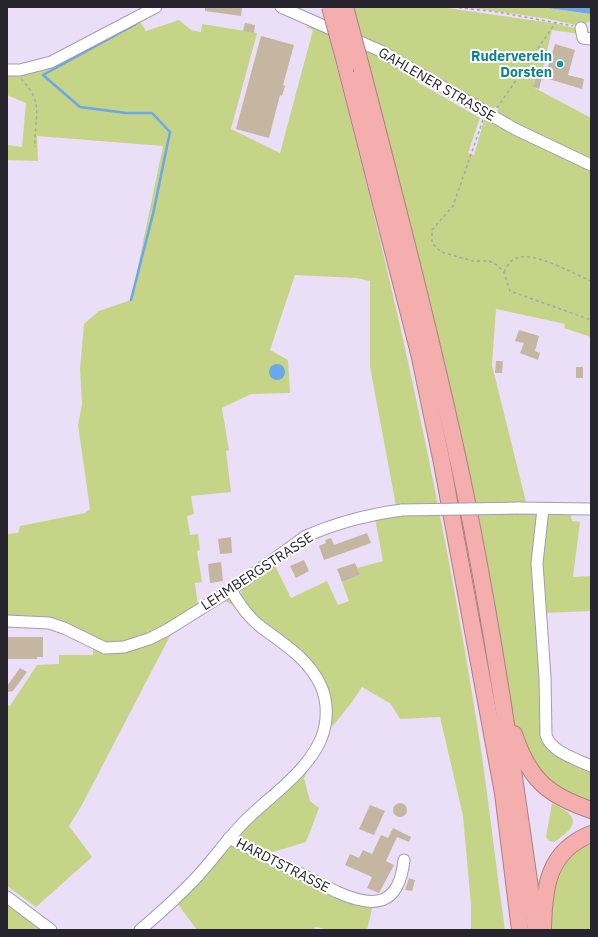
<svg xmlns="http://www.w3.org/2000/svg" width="598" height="937" font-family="'IBM Plex Sans',sans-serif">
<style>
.green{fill:#c6d488}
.water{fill:#6ba7eb}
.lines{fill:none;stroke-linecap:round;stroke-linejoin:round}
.stream{stroke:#6ba7eb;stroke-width:2.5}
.building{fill:#c4b6a0}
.minor-casing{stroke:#a59bb1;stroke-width:13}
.highway-casing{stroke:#ad7e81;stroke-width:18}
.path{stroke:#aba2b5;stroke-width:1.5;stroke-dasharray:3 3;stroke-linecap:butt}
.minor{stroke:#fff;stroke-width:11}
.highway{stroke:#f4aeae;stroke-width:16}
.minor-bridge-casing{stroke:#a59bb1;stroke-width:13;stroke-linecap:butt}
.highway-bridge-casing{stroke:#ad7e81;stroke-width:18;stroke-linecap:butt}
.minor-bridge{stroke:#fff;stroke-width:11}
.highway-bridge{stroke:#f4aeae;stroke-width:16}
.culture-dot{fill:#0f9aa8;stroke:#fff;stroke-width:1.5}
.labels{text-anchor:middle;stroke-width:4;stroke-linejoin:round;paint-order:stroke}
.culture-label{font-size:14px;font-weight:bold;fill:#0d838f;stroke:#fff;text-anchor:end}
.street-label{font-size:14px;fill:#28242d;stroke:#fff}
</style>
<rect width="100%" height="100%" fill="#eadff7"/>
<g class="green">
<polygon points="353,7 440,7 552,23 579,29 579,34 552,30 543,68 539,67 533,87 591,118 591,161 498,115 498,108 495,107 491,110 450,84 362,37"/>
<polygon points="466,7 540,7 591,14 591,21 579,26 549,19"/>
<path d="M139,20L146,31L179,20L191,30L201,32L202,24L257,33L231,129L280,153L313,30L306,27L316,25L327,30C388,259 440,490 477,724C488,792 495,861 505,930H471V905L463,816L440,717L400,719L391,704L362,687L352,702L332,727L330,695L319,673L257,620L240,597L244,584L273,562L291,598L327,581L338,605L349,601L342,582L360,575L357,568L383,561L375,518L396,506L370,367V281L356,278L295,275L270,350L288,360L290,393L251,394L222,408L229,450L226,451L231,492L191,496L194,514L187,516L190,535L198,534L200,550L197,551L202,582L195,583L198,606L161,631L112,645L78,631L7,618V534L18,533L20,526L85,513L90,509L78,425L82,404L80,369L84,324L99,311L131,300L163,146L37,136L38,161L7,160V145L22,147L26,103L7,95V73H21Z"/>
<polygon points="364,46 420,77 417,82 480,118 468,153 474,155 484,120 487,117 515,136 591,168 591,337 564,328 565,324 496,309 492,365 527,506 474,506 420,264"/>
<polygon points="475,512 535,513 538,516 543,736 591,769 591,806 548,786 515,727 493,602"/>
<polygon points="570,512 572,521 580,522 573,577 591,576 591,611 544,613 538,562 549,513"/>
<polygon points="231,594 241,609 223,600 171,634 83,803 69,826 92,857 36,907 7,886 7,705 10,706 37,665 59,664 59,655 93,655 93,649 98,648 113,651"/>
<polygon points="303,771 307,772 304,778 310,801 319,808 306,842 270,853 238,838 238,836"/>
<path d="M552,803C579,816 580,825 554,842L549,841L546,837Z"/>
<path d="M591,844V930H552C550,902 558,851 591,844Z"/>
<polygon points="230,845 235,845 373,905 367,930 331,930 315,927 314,930 197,930 177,903"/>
<polygon points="7,904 41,930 7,930"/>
</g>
<g class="water">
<polygon points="540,7 591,7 591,14"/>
<circle cx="277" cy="372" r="8"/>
</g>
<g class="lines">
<polyline class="stream" points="131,300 153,214 170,132 152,113 126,113 80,107 43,75 136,24"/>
</g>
<g class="building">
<polygon points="205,7 242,7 241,16 205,11"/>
<polygon points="245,23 255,25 254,33 243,31"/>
<polygon points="261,36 294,45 283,85 285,86 282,96 280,95 269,138 236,129"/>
<polygon points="555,44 575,50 568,75 584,79 582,89 542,77 539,89 533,87 539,67 547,70"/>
<polygon points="519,330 539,336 535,351 540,353 538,360 520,353 524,343 515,341"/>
<polygon points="496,361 503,361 502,373 495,373"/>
<rect x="576" y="367" width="7" height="11"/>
<polygon points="367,533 371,543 324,560 319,546 326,543 325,540 331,538 334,545"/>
<polygon points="231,537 232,553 220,554 218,539"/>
<polygon points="304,560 309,571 296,578 290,566"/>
<polygon points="221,562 223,581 210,583 208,564"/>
<polygon points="355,563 360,575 342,582 337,569"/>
<polygon points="7,637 43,637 43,657 37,657 37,659 7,659"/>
<polygon points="20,668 27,672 13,691 7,692 7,686"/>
<circle cx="400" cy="810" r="7"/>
<polygon points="370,805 385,811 374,835 359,829"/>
<polygon points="393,828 411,837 409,842 397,837 386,861 394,865 379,893 367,888 372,877 345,865 350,854 359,858 363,850 372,854 381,835 388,838"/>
<polygon points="409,878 415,880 412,891 405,890"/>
</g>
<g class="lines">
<g class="minor-casing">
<g id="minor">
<polyline points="281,7 383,52 515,129 591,165"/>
<polyline points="581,28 583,38 591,39"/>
<polyline points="7,70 20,70 51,62 156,7"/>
<polyline points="518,508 591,509"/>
<path d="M543,509L537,563L545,677L546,735C551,752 576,759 591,766"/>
<path d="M7,621L49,623L64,628L105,648L124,647L149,639L167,630L231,590L306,536C336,523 370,514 402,510"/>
<path d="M229,838L337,892C375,909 399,906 404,860"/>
<polyline points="7,897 51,930"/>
<path d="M140,930C159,914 178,897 195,879C213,860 227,839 245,821C269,797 307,772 321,739C328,722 328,702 321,686C308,658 285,645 261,627C248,617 239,604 231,590"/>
</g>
</g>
<g class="highway-casing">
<g id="highway">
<polyline points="346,66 419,353 442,463 503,793 520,930"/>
<path d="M362,70C396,201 430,332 459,464C492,618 514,774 536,930"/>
<path d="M514,734C529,779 547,795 591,810"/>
<path d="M543,928C544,887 548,851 591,834"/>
</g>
</g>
<g class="path">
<polyline points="453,7 498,12 573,26"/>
<path d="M21,79C45,103 34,117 35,147"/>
<polyline points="497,108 556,22"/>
<polyline points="483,120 453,206 432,230 432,243 441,252 473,261 489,261 497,265 504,272 510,291 591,320"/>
<path d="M504,272C507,266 510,260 517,258C534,251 574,274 591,281"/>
</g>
<use href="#minor" class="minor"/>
<use href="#highway" class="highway"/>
<g class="minor-bridge-casing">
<polyline id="minor-bridge" points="402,510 518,508"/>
</g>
<g class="highway-bridge-casing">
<g id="highway-bridge">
<polyline points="330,7 346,66"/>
<polyline points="345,7 362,70"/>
</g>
</g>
<use href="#minor-bridge" class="minor-bridge"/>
<use href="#highway-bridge" class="highway-bridge"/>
</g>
<circle class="culture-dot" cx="560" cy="64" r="4"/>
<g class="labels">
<g class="culture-label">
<text x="552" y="61">Ruderverein<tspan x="552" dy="16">Dorsten</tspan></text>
</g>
<g class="street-label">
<text transform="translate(437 84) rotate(30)" y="5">GAHLENER STRASSE</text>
<text transform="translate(257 571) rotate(-33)" y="5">LEHMBERGSTRASSE</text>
<text transform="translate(283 865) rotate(27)" y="5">HARDTSTRASSE</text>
</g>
</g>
<rect width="598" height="937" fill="none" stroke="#28242d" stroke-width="16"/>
</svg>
